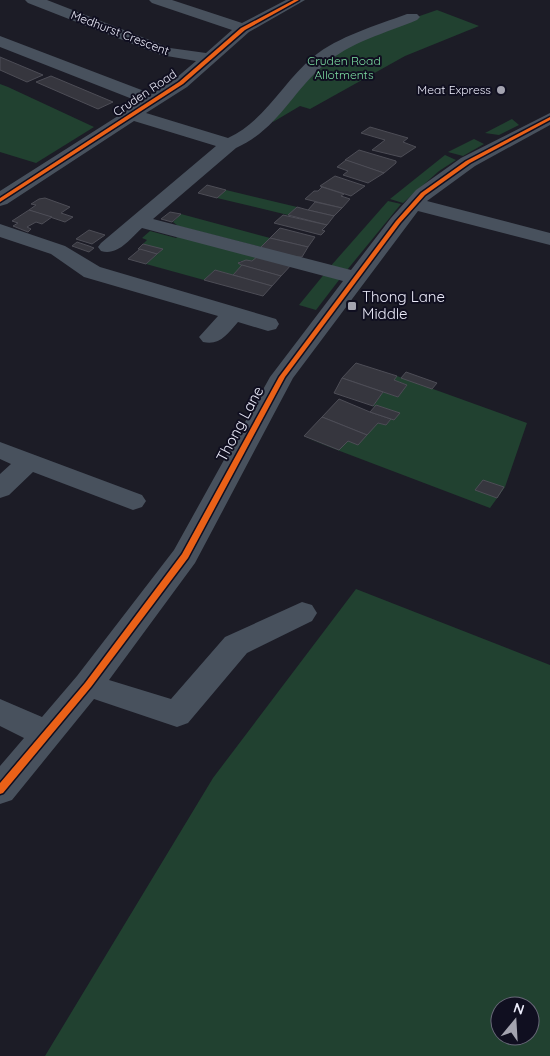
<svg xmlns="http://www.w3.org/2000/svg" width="550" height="1056" font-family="Quicksand,sans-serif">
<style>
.green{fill:#214130;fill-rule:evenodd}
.building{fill:#36363e;stroke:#4d4d56}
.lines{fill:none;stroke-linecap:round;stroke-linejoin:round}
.minor{fill:#48515d;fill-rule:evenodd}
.cycleway-casing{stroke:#100f20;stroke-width:3}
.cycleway{fill:#ea6118;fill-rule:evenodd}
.poi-dot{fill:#a4a4b0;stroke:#100f20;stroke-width:2}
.labels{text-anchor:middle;stroke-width:4;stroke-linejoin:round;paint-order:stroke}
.far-street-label{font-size:12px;fill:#ededfb;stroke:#100f20}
.far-park-label{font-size:12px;fill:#7cdca1;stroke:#100f20}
.far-poi-label{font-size:12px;fill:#ededfb;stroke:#100f20;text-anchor:end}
.poi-label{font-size:15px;fill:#ededfb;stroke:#100f20;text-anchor:start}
.street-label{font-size:15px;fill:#ededfb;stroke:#100f20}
</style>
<rect width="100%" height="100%" fill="#1c1c26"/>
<g class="green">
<polygon points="437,10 479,26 405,56 310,109 300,106 273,122 274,115 333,54 382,29"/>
<polygon points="0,84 8,87 94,127 36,163 0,152"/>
<polygon points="512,119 519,125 499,135 485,133"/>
<polygon points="474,139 484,144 463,156 448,152"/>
<polygon points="445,155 456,160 439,171 403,203 390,199"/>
<polygon points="226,190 297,207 288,215 217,198"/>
<polygon points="388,201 401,204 347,270 329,268"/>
<polygon points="181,214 270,238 261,247 178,226 173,222"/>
<polygon points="150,231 176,238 182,233 278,259 240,261 239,263 242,265 233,275 215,270 204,280 146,264 162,250 143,244 147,240 142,238"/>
<polygon points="326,272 339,278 339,280 316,310 299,305"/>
<polygon points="397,376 527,423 505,487 490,508 303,437 339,450 348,441 378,423 386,425 391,419 373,406 383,392 398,397 407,385 394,380"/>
<path d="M356,589L550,665V1056H45L213,778ZM500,1006H530V1036H500Z"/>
</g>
<g class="building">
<polygon points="0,57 43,75 27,82 0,70"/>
<polygon points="51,76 113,102 98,109 36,82"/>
<polygon points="370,127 408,138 403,142 416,147 401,157 372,150 385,140 361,133"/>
<polygon points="359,150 396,161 396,163 384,173 345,160"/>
<polygon points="346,160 384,173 368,183 343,175 348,171 337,167"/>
<polygon points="335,176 365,186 351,196 320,186"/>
<polygon points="207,185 226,190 217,198 198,193"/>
<polygon points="322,187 344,194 341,196 350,199 342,208 305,199 314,191 318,191"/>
<polygon points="45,198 70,207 61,213 73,217 65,222 29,210 36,205 31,204 39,199"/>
<polygon points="315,202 342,208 334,216 308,210"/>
<polygon points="297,207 308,210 334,216 327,225 288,215"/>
<polygon points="29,210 52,217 42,224 36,222 27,227 31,229 28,232 13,226 18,223 12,221"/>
<polygon points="170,212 181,214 172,222 161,219"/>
<polygon points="283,215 327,225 322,230 325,231 321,235 274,223"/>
<polygon points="280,228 315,237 308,247 270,238"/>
<polygon points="89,230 105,235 92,244 76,239"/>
<polygon points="270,238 308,247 302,257 297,257 260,248"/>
<polygon points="77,242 89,246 94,248 89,252 72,246"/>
<polygon points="143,244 163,249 157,254 138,249"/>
<polygon points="140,249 157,254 146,264 128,259"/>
<polygon points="258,256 293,263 281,276 241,265 238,263 246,260 252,261"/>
<polygon points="242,265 281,276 272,286 233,275"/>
<polygon points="215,270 233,275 272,286 263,296 204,280"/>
<polygon points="356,363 397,376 394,380 407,385 398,397 342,378"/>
<polygon points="406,372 437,383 432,389 401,378"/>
<polygon points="342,378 383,392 373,406 334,393"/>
<polygon points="339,399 370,412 391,419 386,425 378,423 367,435 322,417"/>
<polygon points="376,405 400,413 394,420 370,412"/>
<polygon points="322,417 367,435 358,445 348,441 339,450 304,436"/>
<polygon points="483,480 504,487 497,498 475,490"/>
</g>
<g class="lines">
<g class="minor">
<path d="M25,0H47L170,48L206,53L232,30L152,3L149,0H172L242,23L286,0H305L249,32L187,87L146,113L228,138C265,121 283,82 313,57C339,36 375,26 407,14H417L420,17L417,20C386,33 350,42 324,65C291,93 278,129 236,148L153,219L351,270L391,218L416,190L461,158L550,113V125L475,166L427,201L550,233V245L418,211L293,378L195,563L109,680L171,699L225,637L302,602L312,605L317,613L312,621L247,653L188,723L177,727L94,699L12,800L0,804V766L24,738L0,726V699L42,717L77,676L174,550L270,377L343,281L142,228C130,239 118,256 101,251L98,247L101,243L216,146L134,121L7,204L0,206V191L140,102L0,47V36L152,94L175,79L196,61L161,55L28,3Z"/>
<path d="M0,224L65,246L100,267L276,319L279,324L276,329L268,331L238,322C227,334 220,346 203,342L199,337L218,316L84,277L51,254L0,237Z"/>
<polygon points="0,442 142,495 146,501 142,507 133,510 33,472 9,495 0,498 0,474 11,464 0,459"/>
</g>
<g class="cycleway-casing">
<g id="cycleway">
<polygon points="294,0 299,0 245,30 183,84 0,202 0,198 179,82 241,28"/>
<polygon points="550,117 550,120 470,163 425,195 400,223 285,377 188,558 91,687 3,793 0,794 0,783 85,683 182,554 279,377 396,221 421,193 466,161"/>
</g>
</g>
<use href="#cycleway" class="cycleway"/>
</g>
<g class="poi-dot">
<circle cx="501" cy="90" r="5"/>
<rect x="347" y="301" width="10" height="10" rx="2.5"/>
</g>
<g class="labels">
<g class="far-street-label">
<text transform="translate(120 33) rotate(21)" y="4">Medhurst Crescent</text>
<text transform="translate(145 93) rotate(-34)" y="4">Cruden Road</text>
</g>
<g class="far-park-label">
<text x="344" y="65">Cruden Road<tspan x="344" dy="14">Allotments</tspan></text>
</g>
<g class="far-poi-label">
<text x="491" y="94">Meat Express</text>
</g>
<g class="poi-label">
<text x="362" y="302">Thong Lane<tspan x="362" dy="17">Middle</tspan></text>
</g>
<g class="street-label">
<text transform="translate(240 424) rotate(-62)" y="5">Thong Lane</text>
</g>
</g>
<g transform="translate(515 1021) rotate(18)"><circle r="24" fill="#100f20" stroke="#686878"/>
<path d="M0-4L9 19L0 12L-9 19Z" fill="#a4a4b0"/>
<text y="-8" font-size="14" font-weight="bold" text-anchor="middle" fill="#ededfb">N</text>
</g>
</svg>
